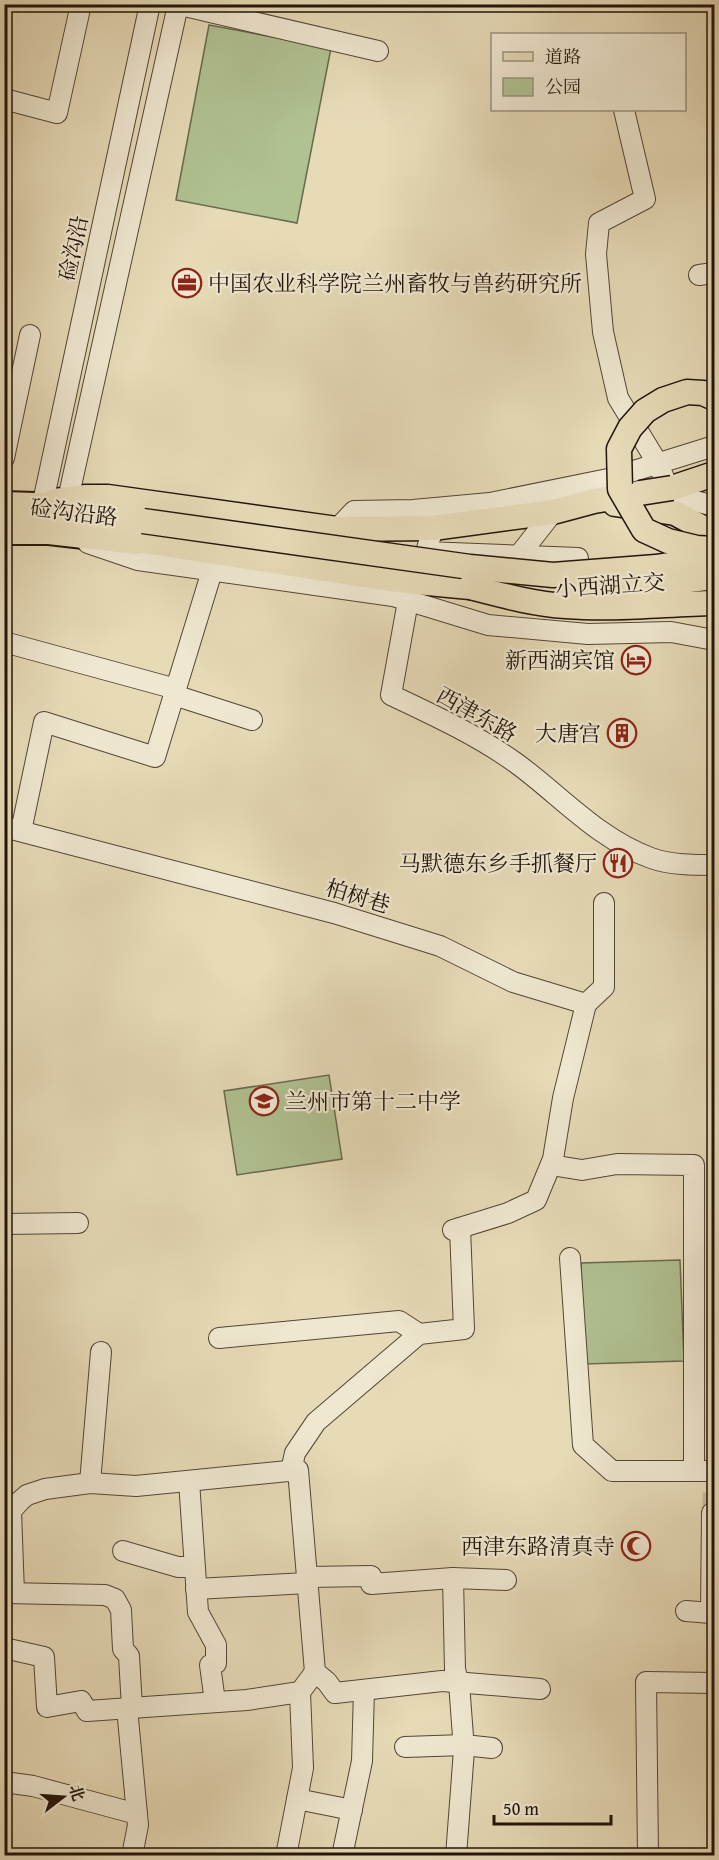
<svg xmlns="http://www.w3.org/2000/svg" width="719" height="1860" font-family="'Gentium Book Plus','Noto Serif SC',serif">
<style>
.green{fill:#b0c192;stroke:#696a4e;stroke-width:1.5}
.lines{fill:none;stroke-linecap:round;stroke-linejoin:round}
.minor-tunnel{stroke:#c9bc9d;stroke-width:20;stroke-dasharray:20 10;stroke-linecap:butt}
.minor-casing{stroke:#534635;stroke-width:22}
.major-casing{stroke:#22140a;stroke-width:27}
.highway-casing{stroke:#22140a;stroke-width:32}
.minor{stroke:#efe7d0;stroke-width:20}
.major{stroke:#e6dab7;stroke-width:24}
.highway{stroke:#e6dab7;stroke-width:28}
.major-bridge-casing{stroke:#22140a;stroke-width:27;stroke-linecap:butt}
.major-bridge{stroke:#e6dab7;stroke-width:24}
.labels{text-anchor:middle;stroke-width:4.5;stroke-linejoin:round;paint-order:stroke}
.street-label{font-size:22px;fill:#22140a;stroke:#efe7d0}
.poi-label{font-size:22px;fill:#22140a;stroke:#efe7d0;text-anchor:end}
</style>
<rect width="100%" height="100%" fill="#e6dab7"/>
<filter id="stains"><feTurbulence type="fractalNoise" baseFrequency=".00333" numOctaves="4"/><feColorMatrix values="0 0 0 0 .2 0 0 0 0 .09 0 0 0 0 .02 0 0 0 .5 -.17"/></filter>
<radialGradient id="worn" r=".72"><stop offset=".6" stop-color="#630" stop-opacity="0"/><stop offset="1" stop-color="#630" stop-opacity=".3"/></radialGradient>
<g class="green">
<polygon points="209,25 331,48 297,223 176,200"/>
<polygon points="329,1075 342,1159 237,1175 224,1091"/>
<polygon points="680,1260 684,1361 584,1364 581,1263"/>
</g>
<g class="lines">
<polyline class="minor-tunnel" points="712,1513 713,1489"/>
<g class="minor-casing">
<g id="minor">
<polyline points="176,4 378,51"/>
<polyline points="4,99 57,113 81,4"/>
<polyline points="624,110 645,199 599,223 596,254 603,332 618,398 658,464 664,478"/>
<polyline points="699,275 714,273"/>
<polyline points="4,458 30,335"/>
<polyline points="657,491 714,506"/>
<polyline points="68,499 178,5"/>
<polyline points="43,502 150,4"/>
<polyline points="433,528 426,552 578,558"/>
<polyline points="337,529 354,511 413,510 490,503 608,479 714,446"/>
<polyline points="88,543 138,560 393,596 488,625 588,634 671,632 714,640"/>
<polyline points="520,554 553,512"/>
<path d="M408,601L391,695C433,715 477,735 516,763C560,795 598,839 651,858C670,865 694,865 714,865"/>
<polyline points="4,642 176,689"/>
<polyline points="174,695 252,720"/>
<polyline points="4,827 334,913 440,946 513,982 586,1004 604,987 604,903"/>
<polyline points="21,831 44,722 155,757 212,571"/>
<polyline points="551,1165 582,1170 617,1164 694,1165 694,1471"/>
<polyline points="4,1224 78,1223"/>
<polyline points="453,1230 508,1213 536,1200 553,1159 563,1098 586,1004"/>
<polyline points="570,1258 583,1445 612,1471 714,1471"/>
<polyline points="219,1338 399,1321 419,1334"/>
<polyline points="291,1471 295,1453 316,1422 419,1334 464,1329 460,1228"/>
<polyline points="189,1481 198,1612 216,1645 216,1663 210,1665 215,1702"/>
<polyline points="90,1483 101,1352"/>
<polyline points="123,1551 178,1567 194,1567"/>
<polyline points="307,1577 371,1576 371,1584 453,1578"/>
<polyline points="196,1589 307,1583"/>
<polyline points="4,1593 105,1595 115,1599 121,1610 123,1649 129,1656 132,1708"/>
<polyline points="14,1593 11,1511 20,1501 27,1495 45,1489 90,1483 136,1486 298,1470 315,1672 327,1682 335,1693 442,1681 540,1689"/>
<polyline points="686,1611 711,1613 712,1513"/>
<polyline points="4,1648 44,1657 47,1707 81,1701 87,1711 247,1700 300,1692 315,1672"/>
<polyline points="127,1708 138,1825 132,1856"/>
<polyline points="405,1747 464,1745 492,1748"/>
<polyline points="4,1782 33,1786 137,1814"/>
<polyline points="297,1799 352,1810"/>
<polyline points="286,1856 303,1768 300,1692"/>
<polyline points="342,1856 362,1761 364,1690"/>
<polyline points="456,1856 464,1750 459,1683 455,1670 453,1578 506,1580"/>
<polyline points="648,1856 646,1682 714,1683"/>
</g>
</g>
<g class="major-casing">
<g id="major">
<polyline points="672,488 714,474"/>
<polyline points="55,501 86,497 108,497 337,529 433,528 553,512 594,501 640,493"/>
<polyline points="615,504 675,513 714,534"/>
<polyline points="137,540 396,580 470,587"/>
</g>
</g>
<g class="highway-casing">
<g id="highway">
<polyline points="4,506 67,508 143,521"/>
<polyline points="4,530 49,530 137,540"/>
</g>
</g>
<use href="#minor" class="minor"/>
<use href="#major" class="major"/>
<use href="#highway" class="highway"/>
<g class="major-bridge-casing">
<g id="major-bridge">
<polyline points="714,398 703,393 687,392 663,400 645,411 630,428 619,449 620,489 644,530 668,541 697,548 714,549"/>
<polyline points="640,493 672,488"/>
<polyline points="143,521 470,567 553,575 656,567 714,558"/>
<path d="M470,587C501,595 533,604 566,606C615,610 665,604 714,603"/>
<polyline points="568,591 590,592 714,577"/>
</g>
</g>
<use href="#major-bridge" class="major-bridge"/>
</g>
<defs>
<g id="office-ring" transform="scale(1.5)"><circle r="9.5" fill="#efe7d0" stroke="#8f2418" stroke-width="1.5"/><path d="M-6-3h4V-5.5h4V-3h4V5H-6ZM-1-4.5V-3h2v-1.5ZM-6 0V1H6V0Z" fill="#8f2418"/></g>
<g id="hotel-ring" transform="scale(1.5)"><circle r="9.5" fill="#efe7d0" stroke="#8f2418" stroke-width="1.5"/><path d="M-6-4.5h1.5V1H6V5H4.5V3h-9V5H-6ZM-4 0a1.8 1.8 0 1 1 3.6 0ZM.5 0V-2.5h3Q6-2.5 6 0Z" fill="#8f2418"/></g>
<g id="building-ring" transform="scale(1.5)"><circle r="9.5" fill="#efe7d0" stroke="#8f2418" stroke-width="1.5"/><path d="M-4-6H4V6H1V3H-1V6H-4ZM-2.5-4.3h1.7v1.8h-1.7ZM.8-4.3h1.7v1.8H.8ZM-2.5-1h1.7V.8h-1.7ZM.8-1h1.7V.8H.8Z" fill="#8f2418"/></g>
<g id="restaurant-ring" transform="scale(1.5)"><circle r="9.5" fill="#efe7d0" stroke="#8f2418" stroke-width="1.5"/><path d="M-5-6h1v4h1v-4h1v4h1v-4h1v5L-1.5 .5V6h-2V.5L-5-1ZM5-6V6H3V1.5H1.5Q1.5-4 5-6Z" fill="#8f2418"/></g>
<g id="school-ring" transform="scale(1.5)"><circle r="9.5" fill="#efe7d0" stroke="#8f2418" stroke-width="1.5"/><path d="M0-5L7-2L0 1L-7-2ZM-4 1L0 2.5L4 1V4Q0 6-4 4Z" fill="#8f2418"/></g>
<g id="mosque-ring" transform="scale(1.5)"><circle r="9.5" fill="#efe7d0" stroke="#8f2418" stroke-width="1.5"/><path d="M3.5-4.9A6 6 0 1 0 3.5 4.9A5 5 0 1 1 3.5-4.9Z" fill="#8f2418"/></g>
</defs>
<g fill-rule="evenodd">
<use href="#office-ring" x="187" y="283"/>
<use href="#hotel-ring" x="636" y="660"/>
<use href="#building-ring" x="622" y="733"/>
<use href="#restaurant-ring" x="618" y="863"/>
<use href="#school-ring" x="264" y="1101"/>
<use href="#mosque-ring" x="636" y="1546"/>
</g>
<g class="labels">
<g class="street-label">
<text transform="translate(73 248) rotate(-78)" y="8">硷沟沿</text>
<text transform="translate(74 512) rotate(7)" y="8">硷沟沿路</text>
<text transform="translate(610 585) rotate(-4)" y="8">小西湖立交</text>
<text transform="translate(477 714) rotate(29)" y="8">西津东路</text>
<text transform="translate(358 896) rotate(17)" y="8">柏树巷</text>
</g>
<g class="poi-label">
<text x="208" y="291" text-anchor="start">中国农业科学院兰州畜牧与兽药研究所</text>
<text x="615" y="668">新西湖宾馆</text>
<text x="601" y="741">大唐宫</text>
<text x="597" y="871">马默德东乡手抓餐厅</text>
<text x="285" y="1109" text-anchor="start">兰州市第十二中学</text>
<text x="615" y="1554">西津东路清真寺</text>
</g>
</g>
<rect width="719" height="1860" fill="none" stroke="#e6dab7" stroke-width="24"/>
<rect x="6" y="6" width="707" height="1848" fill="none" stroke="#22140a" stroke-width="3"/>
<rect x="12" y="12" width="695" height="1836" fill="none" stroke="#22140a" stroke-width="1.5"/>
<rect x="491" y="33" width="195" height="78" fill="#efe7d0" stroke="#9d9381" stroke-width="1.5"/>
<rect x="503" y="52" width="30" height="9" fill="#e6dab7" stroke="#9d9381" stroke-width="1.5"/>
<text x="545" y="63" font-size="18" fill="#22140a">道路</text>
<rect x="503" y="78" width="30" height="18" fill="#b0c192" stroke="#9d9381" stroke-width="1.5"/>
<text x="545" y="93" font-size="18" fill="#22140a">公园</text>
<g transform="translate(63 1797) rotate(73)" stroke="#efe7d0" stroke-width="4.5" paint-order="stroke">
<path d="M0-4.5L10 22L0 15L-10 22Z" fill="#22140a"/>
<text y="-9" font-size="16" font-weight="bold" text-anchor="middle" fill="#22140a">北</text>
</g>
<path d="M494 1815v9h117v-9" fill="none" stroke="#22140a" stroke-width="3"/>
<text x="503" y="1815" font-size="18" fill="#22140a" stroke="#efe7d0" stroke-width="4.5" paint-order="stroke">50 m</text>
<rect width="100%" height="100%" filter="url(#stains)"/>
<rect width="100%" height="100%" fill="url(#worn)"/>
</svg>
